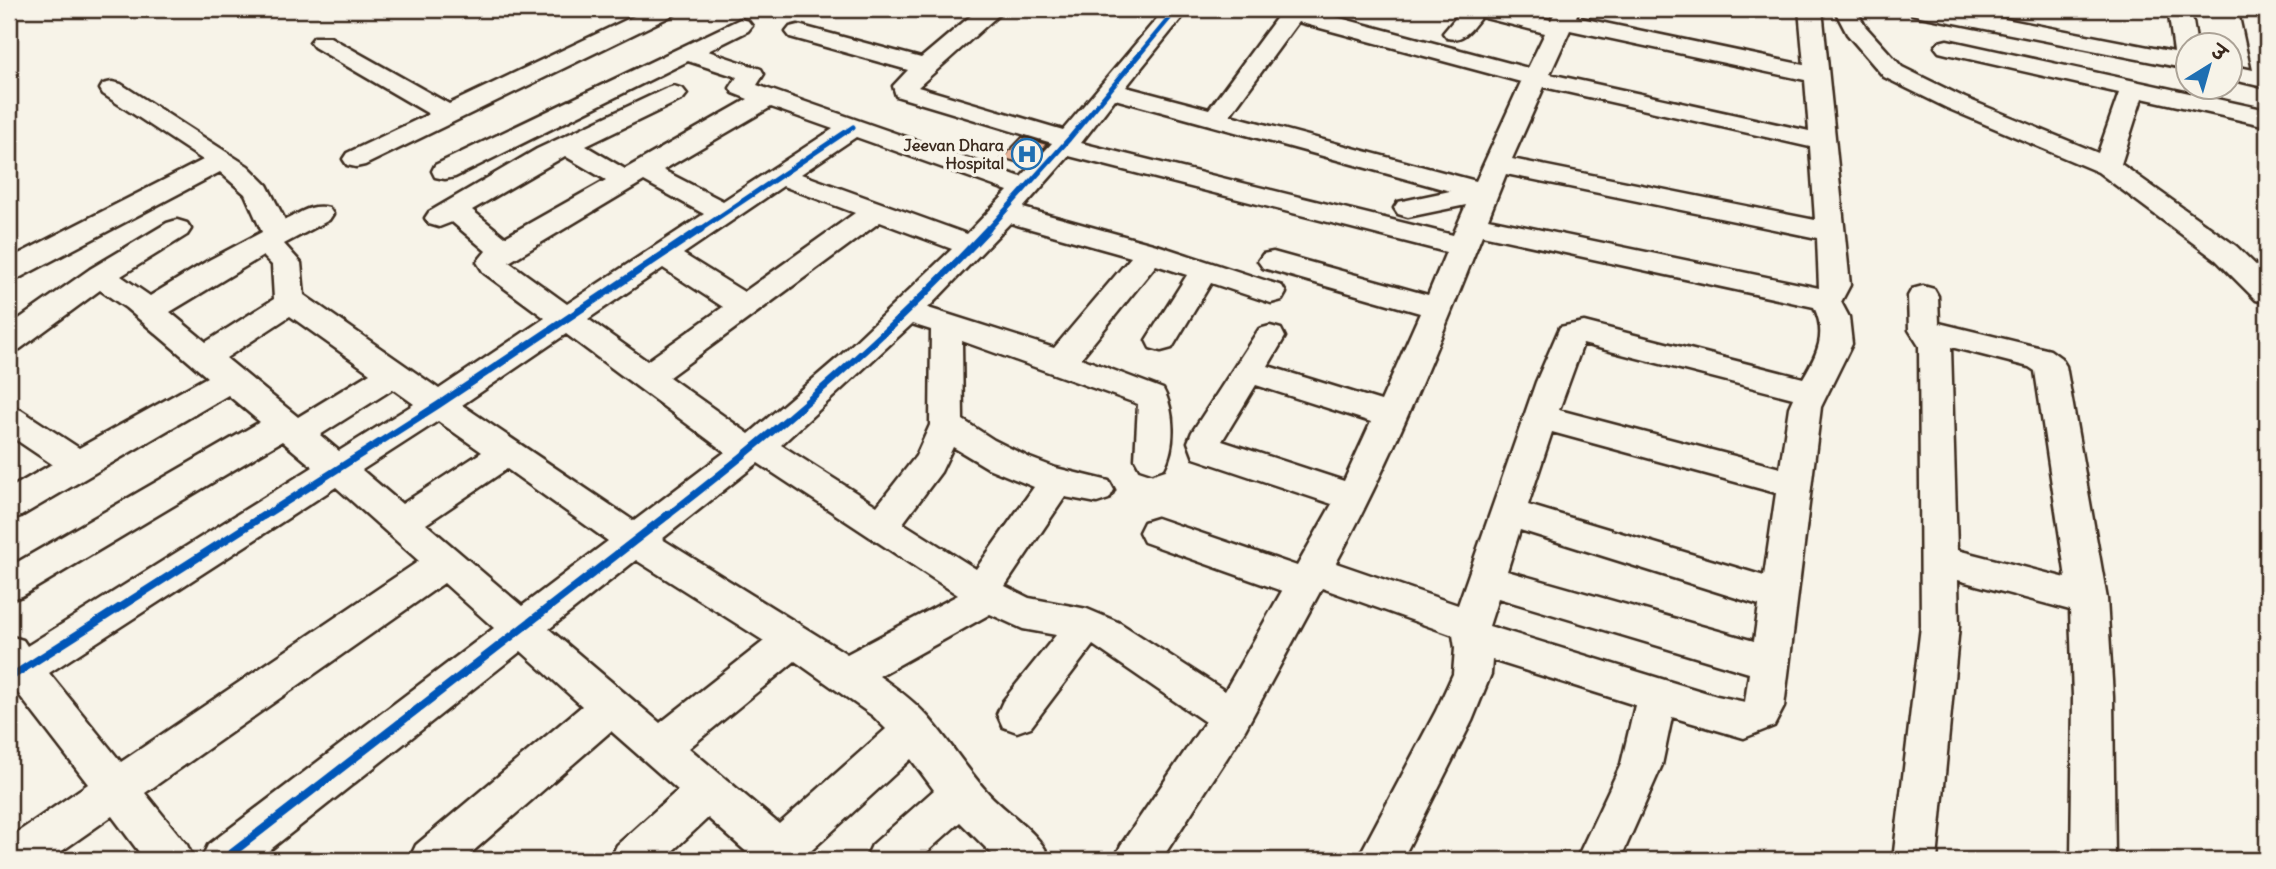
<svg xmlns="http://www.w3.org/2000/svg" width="2276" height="869" font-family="Delius,'Playpen Sans Deva',sans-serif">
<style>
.building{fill:#e8b59a;stroke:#3b2a1e;stroke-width:2}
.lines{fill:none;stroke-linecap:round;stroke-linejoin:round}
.minor-casing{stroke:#3b2a1e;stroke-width:5}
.minor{fill:#f7f3e8;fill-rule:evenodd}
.cycleway-far2-casing{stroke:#f7f3e8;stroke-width:9}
.cycleway-far1-casing{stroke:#f7f3e8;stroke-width:11}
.cycleway-casing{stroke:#f7f3e8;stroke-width:12}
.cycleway-far2{stroke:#0057b8;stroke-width:5}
.cycleway-far1{stroke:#0057b8;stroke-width:7}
.cycleway{stroke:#0057b8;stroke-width:8}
.labels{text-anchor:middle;stroke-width:7;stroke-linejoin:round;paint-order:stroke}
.far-poi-label{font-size:16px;font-weight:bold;fill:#3b2a1e;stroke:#f7f3e8;text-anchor:end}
</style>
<rect width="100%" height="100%" fill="#f7f3e8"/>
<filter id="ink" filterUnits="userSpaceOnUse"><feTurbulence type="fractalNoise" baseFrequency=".0143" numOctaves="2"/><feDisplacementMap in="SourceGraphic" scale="14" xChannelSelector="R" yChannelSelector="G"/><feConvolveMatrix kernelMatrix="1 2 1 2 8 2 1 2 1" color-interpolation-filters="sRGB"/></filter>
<g filter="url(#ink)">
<polygon class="building" points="1022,137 1047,144 1028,166 1002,158"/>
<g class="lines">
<g class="minor-casing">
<g id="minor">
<polygon points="649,9 679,9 675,14 365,165 356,167 347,165 343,159 347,153 429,114 314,47 310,42 314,37 330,37 449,104"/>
<path d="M979,9H1005L918,87L1063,130L1165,9H1189L1126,87L1209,109L1283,9H1306L1528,68L1545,33L1481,17C1471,29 1464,42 1447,38L1443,33L1463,9H1505L1551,20L1557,9H1579L1576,17L1804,65L1799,9H1822L1850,285L1841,302L1849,317L1852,344L1821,407L1784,707L1774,726L1744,738L1672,717L1662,765L1620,860H1576L1621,764L1635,705L1492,660L1491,674L1472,721L1402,860H1357L1436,711L1453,674L1455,648L1453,635L1322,588L1245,730L1161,860H1114L1121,845L1205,722L1093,645L1031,727L1017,732L1003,727L997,714L1003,701L1056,635L1023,629L990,614L879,676C896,688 914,701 928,717C950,742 967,770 989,794C1009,815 1040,833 1051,860H998L960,822L918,860H865L872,845L934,790L911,759L801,860H748L750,855L708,818L663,860H610L617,845L678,790L611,731L463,860H409L416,845L582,706L521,651L257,860H201L208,845L494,628L444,583L145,793L187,845L194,860H145L112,816L49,860H9V838L88,784L17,692L9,695V636L23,640L27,646L313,467L282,441L22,596L9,600V567L260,422L228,395L21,516L9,520V489L52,464L9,435V407L21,410L79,448L207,377L126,308L100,290L20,349L9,352V326L90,269L167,223L177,220L187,223L191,229L187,235L121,276L150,296L209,260L262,232L245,194L220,172L19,278L9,281V259L203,160L103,94L100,89L103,84L112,82L121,84L248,166L267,185L285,220C300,213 312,203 329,208L333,214L329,220L284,244L301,263L304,295L439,389L545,318L484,273L477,262L486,251L452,222L439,227L429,224L425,218L429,212L537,149L665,89L674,86L683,89L687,94L683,99L586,146L625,169L748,99L733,93L730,88L737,77L688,61L455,177L445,179L435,177L432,171L435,165L740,19L748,21L752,26L748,31L708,51L761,69L764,74L757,85L1021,177L1052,143L896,96L893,86L908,70L790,37L786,32L790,27L798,25L921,58ZM1298,22L1521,82L1476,181L1230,115ZM1570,30L1805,80L1809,131L1550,74ZM1544,87L1810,147L1815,220L1512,159ZM1115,99L1450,191L1398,202L1394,208L1398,214L1408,217L1466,205L1453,235L1081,143ZM771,107L833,129L723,201L663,170ZM856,137L1008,191L967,234L801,174ZM565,156L606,180L505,237L472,210ZM1069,156L1446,252L1428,295L1273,252L1263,254L1258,261L1263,268L1420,313L1381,401L1268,366L1285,337L1281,329L1270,326L1259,329L1192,432L1188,442L1194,458L1332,504L1297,566L1157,518L1144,522L1139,532L1144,542L1282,591L1225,691L1120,623L1087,609L1029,598L1005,586L1065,497L1097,503L1109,499L1114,490L1109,481L1056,468L1030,458L994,440L963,420L962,341L1138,404L1135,459L1140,468L1152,472L1164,468C1176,447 1175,410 1163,389L1081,358L1156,265L1187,275L1146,340L1150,348L1161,351L1172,348L1211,283L1271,303L1282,300L1286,293L1282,286L1160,246L1023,208ZM1506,174L1817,238L1819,288L1488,219ZM644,181L704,214L567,304L509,262ZM783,186L855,213L744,292L683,254ZM880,222L952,249L840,356L749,434L669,377ZM1010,223L1131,257L1054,348L928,308ZM1482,235L1814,307C1827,335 1818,353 1803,378L1584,322L1560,327L1536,382L1458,605L1336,563C1393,458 1438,346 1482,235ZM263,256L272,265L274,299L206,342L170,312ZM663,268L723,307L647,361L588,319ZM290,316L370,373L298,417L226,358ZM912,324L931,330L930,425L916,456L877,506L781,445ZM566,334L725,452L634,521L462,405ZM1583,344L1793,398L1789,407L1780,468L1559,410ZM1256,385L1371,422L1344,481L1222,441ZM393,389L414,404L339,451L320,435ZM438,421L482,452L402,504L362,470ZM1552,432L1776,493L1764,576L1528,505ZM953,447L988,468L1034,487L976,569L903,523L941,472ZM758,463L958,595L847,654L662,539ZM507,469L608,541L522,606L426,524ZM336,487L419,561L121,762L49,673ZM1520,530L1759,605L1754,641L1507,571ZM636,560L764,641L660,723L549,629ZM1498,598L1749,673L1745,702L1717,696L1489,626ZM795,661L873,716L886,729L779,824L689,748Z"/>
<polygon points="1834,9 1856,9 1865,26 1902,67 1965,98 2098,153 2119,93 1947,54 1939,52 1935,47 1939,42 1947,40 2267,110 2267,126 2142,98 2121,164 2236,246 2267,276 2267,303 2256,300 2216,260 2098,172 1947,108 1884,77 1847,34"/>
<polygon points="1909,9 1954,9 2174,52 2168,9 2191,9 2197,46 2188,46 2188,69 1920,16 1912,14"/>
<path d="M2245,9H2261C2273,26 2267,68 2267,88L2230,79V65L2253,70L2241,14Z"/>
<path d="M1923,286L1934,289L1938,296L1939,323L2050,350L2061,358L2066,366L2107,599L2113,697L2115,860H2071L2073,697L2070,610L1958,580L1959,626L1937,860H1893L1921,626L1919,346L1909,330L1908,296L1912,289ZM1951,347L2029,367L2035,371L2066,578L1957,550Z"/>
</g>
</g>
<use href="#minor" class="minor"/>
<g class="cycleway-far2-casing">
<g id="cycleway-far2">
<polyline points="698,231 853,127"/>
<polyline points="987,231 1069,139 1177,9"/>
</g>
</g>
<g class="cycleway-far1-casing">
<g id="cycleway-far1">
<polyline points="264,516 438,405 701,229"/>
<path d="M667,516C781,428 890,334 988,229"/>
</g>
</g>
<g class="cycleway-casing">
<g id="cycleway">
<polyline points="9,678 266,514"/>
<polyline points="223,860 669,514"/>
</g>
</g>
<use href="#cycleway-far2" class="cycleway-far2"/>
<use href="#cycleway-far1" class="cycleway-far1"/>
<use href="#cycleway" class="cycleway"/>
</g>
</g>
<defs>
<g id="hospital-ring" transform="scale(1.575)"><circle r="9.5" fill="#f7f3e8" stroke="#1f6fb2" stroke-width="1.5"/><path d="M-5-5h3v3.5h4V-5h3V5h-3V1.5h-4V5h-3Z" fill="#1f6fb2"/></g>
</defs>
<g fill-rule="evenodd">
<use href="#hospital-ring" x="1027" y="154"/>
</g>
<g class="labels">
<g class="far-poi-label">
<text x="1004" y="151">Jeevan Dhara<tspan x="1004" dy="18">Hospital</tspan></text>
</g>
</g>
<rect width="2276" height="869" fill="none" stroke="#f7f3e8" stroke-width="35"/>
<rect x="18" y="18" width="2241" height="834" fill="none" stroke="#3b2a1e" stroke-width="2.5" filter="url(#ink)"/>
<g transform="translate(2209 66) rotate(37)"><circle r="33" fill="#f7f3e8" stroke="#aca397" stroke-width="2"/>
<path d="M0-5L12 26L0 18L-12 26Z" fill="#1f6fb2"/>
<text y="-10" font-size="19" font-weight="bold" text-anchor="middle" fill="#3b2a1e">उ</text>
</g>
</svg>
